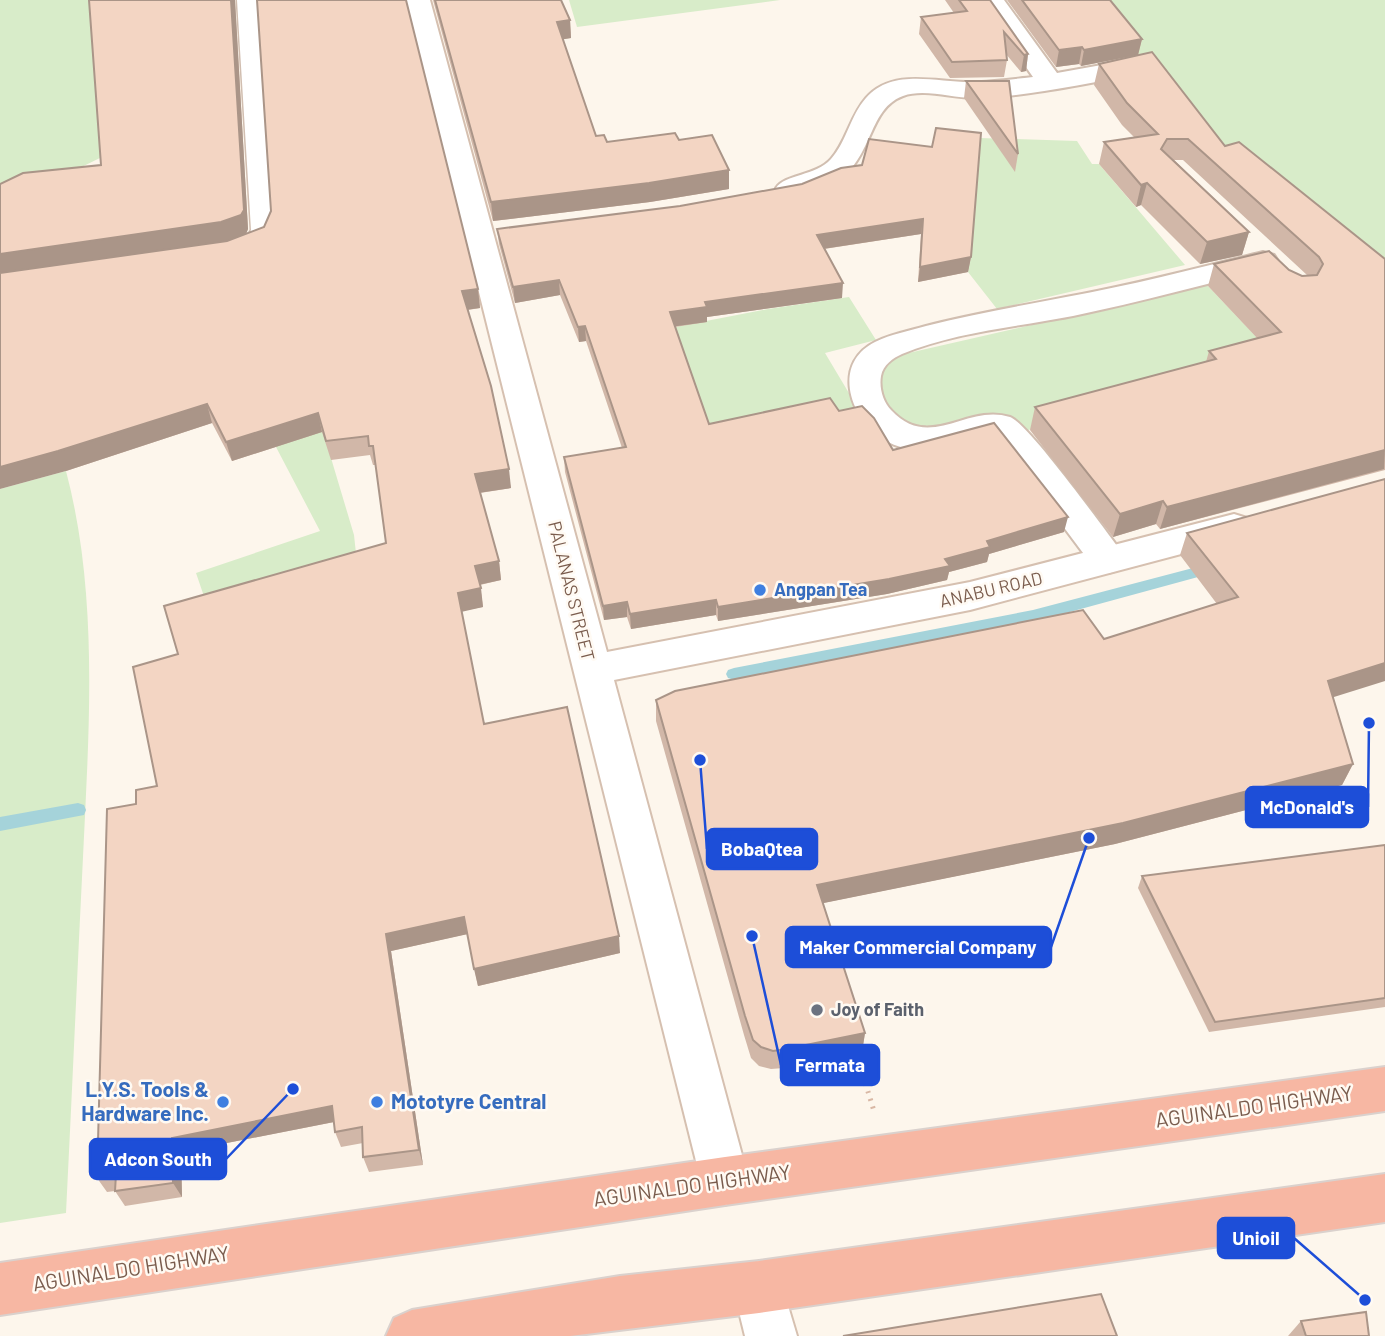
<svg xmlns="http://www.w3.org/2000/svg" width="1385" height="1336" font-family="Barlow,sans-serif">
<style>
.green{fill:#d8ecc9}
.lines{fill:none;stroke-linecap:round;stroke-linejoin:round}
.stream{fill:#a5d3da;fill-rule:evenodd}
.lane-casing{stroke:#d1beb0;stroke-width:3}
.street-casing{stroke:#d1beb0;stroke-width:4}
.secondary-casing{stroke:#d6c0b0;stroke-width:4}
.highway-casing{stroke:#dad1cd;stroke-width:4}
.path{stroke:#d9b8a5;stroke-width:5;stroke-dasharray:2 6;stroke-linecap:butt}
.lane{fill:#fff;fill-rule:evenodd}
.street{fill:#fff;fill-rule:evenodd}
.secondary{fill:#fff;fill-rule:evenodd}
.highway{fill:#f7b7a3;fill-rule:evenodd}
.wall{fill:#d1b7a8}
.shaded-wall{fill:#aa9588}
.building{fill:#f3d5c3;stroke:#aa9588;stroke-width:2}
.shop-dot{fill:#3f7fe0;stroke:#fffaf3;stroke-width:2.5}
.worship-dot{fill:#6b7280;stroke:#fffaf3;stroke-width:2.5}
.labels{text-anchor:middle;stroke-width:5;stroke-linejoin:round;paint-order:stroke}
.shop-label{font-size:18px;font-weight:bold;fill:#366cbe;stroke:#fffaf3;text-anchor:start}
.street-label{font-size:18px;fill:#7a5c4d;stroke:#fffaf3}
.worship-label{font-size:18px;font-weight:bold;fill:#5b616d;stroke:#fffaf3;text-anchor:start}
.near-shop-label{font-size:21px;font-weight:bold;fill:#366cbe;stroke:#fffaf3;text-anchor:end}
.near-street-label{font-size:21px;fill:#7a5c4d;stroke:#fffaf3}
.leader{fill:none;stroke:#1d4ed8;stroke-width:2.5}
.callout-dot{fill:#1d4ed8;stroke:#fffaf3;stroke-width:2.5}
.callout{fill:#1d4ed8;stroke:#1d4ed8;stroke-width:2.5}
.callout-label{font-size:19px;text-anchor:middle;font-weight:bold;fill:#fff}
</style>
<rect width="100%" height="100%" fill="#fdf6ec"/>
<g class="green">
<polygon points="0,0 94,0 106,155 0,207"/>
<polygon points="569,0 780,0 577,27"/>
<polygon points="1093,0 1385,0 1385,288 1202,138"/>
<polygon points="980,138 1077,141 1092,164 1099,164 1185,265 997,309 968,272"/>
<path d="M1207,285L1261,342L1063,420L1025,431L909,428C887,405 866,386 891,357Z"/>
<polygon points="849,297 876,340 825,353 865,420 709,439 670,328 768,309"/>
<polygon points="311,391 354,535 358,572 210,614 196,573 320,531 276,447"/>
<path d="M66,471C99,596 89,729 83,857C77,976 72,1095 66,1213L0,1223V489Z"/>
</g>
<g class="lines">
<g class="stream">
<polygon points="1193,568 1198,569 1200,573 1198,577 1033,622 734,680 728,678 726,674 728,670 734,668 1033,610"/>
<polygon points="78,803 84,805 86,810 84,815 0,831 0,817"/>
</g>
<g class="lane-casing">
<polygon id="lane" points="237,0 257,0 273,230 266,245 232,257 224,255 220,250 224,245 248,236 251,230"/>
</g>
<g class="street-casing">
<g id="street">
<path d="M979,0H1004L1057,73L1135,59L1144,61L1148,67L1144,73L1135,75C1083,84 1030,96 977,98C954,99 925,88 903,96C862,111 877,173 816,190C803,194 793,197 780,194L776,188C785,174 816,176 831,159C847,141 850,116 866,98C893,67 938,83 973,82C993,82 1013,79 1033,77Z"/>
<path d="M1263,252L1274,255L1278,261L1274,267C1207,284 1140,302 1073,316C1017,327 955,332 902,354C893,358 883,365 881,376C879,388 883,402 891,410C930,452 967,403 1010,417C1028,423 1104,529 1121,551L1126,560L1121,569L1108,573L1095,569L998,439L992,435C968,441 941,455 915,450C901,448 886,443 876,434C847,410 835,362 875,342C891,334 909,331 926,326C972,314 1020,306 1066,297C1133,285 1198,268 1263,252Z"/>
</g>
</g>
<g class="secondary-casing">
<g id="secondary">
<polygon points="406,0 430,0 607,652 970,582 1234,514 1247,518 1252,527 1247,536 1234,540 970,610 614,680 749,1181 742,1198 725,1205 708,1198 701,1181"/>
<polygon points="759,1261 777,1269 797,1336 745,1336 733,1287 741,1269"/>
</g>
</g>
<g class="highway-casing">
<g id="highway">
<polygon points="1385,1067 1385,1111 725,1205 0,1315 0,1263 725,1157"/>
<polygon points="1385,1174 1385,1222 759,1313 570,1336 386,1336 394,1318 412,1310 620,1276 759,1261"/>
</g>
</g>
<polyline class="path" points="856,1053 874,1111"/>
<use href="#lane" class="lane"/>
<use href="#street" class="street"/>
<use href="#secondary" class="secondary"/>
<use href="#highway" class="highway"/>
</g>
<g class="wall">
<polygon points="89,0 235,0 248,229 246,234 478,289 480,308 468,310 511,488 480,493 499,561 501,580 480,585 483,607 461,611 484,724 620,953 478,986 467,934 391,951 423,1165 369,1172 363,1157 363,1143 341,1147 335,1132 334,1122 181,1152 182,1197 125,1206 115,1191 107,1192 97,1178 136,804 157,786 178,654 386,543 376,465 373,465 370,455 331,460 322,432 232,461 212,423 66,471 101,165"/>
<polygon points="433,0 561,0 570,20 571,38 563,39 596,136 607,142 679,140 729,189 650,202 493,221"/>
<polygon points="945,0 990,0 1028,54 1026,71 1021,72 1006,54 1007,60 1004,77 950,78 919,34 921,17 954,13"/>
<polygon points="1007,0 1110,0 1142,39 1138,55 1225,146 1385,259 1385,470 1160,529 1156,524 1113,537 1030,430 1035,407 1206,362 1209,351 1257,338 1208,286 1214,264 1289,270 1302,276 1307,275 1183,160 1174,160 1249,232 1242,255 1200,264 1141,205 1136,207 1099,164 1104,142 1134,137 1122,125 1094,85 1099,64 1123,58 1081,66 1079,64 1056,67"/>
<polygon points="966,81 1018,154 1015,172 964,98"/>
<polygon points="841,168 971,257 968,272 918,282 921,234 824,249 842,298 707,317 707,322 675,327 709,424 839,411 893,450 1064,532 989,554 987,562 949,572 947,580 887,594 718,621 716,615 631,629 627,617 604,620 565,472 564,457 622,448 586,341 579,342 560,295 515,303 499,244 497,229 680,206 802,184"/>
<polygon points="1187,533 1333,697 1353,764 1342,785 1115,844 823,903 865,1033 862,1052 784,1068 771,1069 759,1066 751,1058 744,1035 656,721 656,700 1104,639 1217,604 1180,555"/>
<polygon points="1385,845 1385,1007 1209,1032 1138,888 1142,876"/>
<polygon points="1301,1321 1369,1336 1288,1336"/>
</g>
<g class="shaded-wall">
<polygon points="231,0 235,0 248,229 246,234 226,241 0,274 0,254 241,215"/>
<polygon points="570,20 571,38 559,40 557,22"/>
<polygon points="1142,39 1138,55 1081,66 1084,50"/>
<polygon points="1082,47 1079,64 1056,67 1059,50"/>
<polygon points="1028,54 1026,71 1021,72 1024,55"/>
<polygon points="729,170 729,189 650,202 493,221 491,202"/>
<polygon points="1147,183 1141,205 1136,207 1141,185"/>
<polygon points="923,219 921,234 816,250 817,235"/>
<polygon points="1249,232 1242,255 1200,264 1207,242"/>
<polygon points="971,257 968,272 918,282 920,267"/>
<polygon points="559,280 560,295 515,303 513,287"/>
<polygon points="843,283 842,298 707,317 707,322 670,327 670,312 705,302"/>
<polygon points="478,289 480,308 465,310 462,291"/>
<polygon points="585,326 586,341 579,342 578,327"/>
<polygon points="207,404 212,423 66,471 0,489 0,467"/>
<polygon points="318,413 322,432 232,461 226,442"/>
<polygon points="1385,450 1384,469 1160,529 1167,507"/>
<polygon points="509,469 511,488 478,493 475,474"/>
<polygon points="1163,501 1156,524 1113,537 1120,514"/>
<polygon points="1068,517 1064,532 989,554 987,562 949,572 947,580 887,594 718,621 718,607 945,559 987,541"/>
<polygon points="499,561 501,580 478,585 475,566"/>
<polygon points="481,588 483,607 461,612 458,593"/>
<polygon points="716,600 716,615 631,629 630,614"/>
<polygon points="627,602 627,617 604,620 603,606"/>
<polygon points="1385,663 1385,681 1318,702 1328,681"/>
<polygon points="1353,764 1342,785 1115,844 814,905 817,885"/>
<polygon points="464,917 468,934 391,951 423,1165 419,1150 386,934"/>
<polygon points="619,936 620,953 478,986 474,969"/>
<polygon points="865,1033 862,1052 784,1068 786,1049"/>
<polygon points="332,1106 339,1121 181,1152 182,1197 173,1183 172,1138"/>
</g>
<g class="building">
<polygon points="89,0 231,0 244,210 241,215 221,222 0,254 0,184 23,173 101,165"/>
<polygon points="257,0 406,0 478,289 462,291 491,386 509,469 475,474 499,561 475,566 481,588 458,593 484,724 567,707 619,936 474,969 464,917 386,934 419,1150 363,1157 362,1127 335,1132 332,1106 172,1138 173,1183 115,1191 116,1174 97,1178 107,809 136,804 136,790 157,786 133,667 178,654 164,606 386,543 373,446 369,446 368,436 326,441 318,413 226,442 207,404 58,451 0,467 0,273 227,241 264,227 271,211"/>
<polygon points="435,0 561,0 570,20 557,22 596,136 604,135 607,142 675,133 679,140 712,135 729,170 649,183 491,202"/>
<polygon points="959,0 990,0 1028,54 1024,55 1004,32 1007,60 952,62 921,17 967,11"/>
<polygon points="1022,0 1110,0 1142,39 1084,50 1082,47 1059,50"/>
<polygon points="1152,52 1225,146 1239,142 1385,259 1385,450 1167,507 1163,501 1120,514 1035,407 1216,359 1209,351 1281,332 1214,264 1269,251 1289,270 1302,276 1317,275 1323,264 1319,257 1188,139 1167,139 1161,149 1249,232 1207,242 1147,183 1141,185 1104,142 1158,134 1127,103 1099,64"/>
<polygon points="966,81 1009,81 1018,154"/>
<polygon points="936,128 981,133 971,257 920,267 923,219 817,235 843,283 705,302 707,307 670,312 709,424 830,398 839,411 862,406 874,418 893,450 994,423 1068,517 987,541 990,547 945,559 950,566 889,579 718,607 716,600 630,614 627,602 603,606 564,457 626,447 585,326 578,327 559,280 513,287 497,229 680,206 802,184 841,168 862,165 869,139 932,147"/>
<polygon points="1385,479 1385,663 1328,681 1353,764 1123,823 817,885 865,1033 786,1049 773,1051 761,1047 753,1040 745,1016 656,700 675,691 1083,610 1104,639 1238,597 1187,533"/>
<polygon points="1385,845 1385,998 1215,1022 1142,876"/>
<polygon points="1101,1294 1117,1336 843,1336"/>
<polygon points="1366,1312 1369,1336 1306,1336 1301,1321"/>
</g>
<g class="shop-dot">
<circle cx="760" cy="590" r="7"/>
<circle cx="223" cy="1102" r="7"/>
<circle cx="377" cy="1102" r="7"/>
</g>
<circle class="worship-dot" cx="817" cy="1010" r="7"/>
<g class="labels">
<g class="shop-label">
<text x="774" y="596">Angpan Tea</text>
</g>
<g class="street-label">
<text transform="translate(991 590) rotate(-13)" y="6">ANABU ROAD</text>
<text transform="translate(571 591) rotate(76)" y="6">PALANAS STREET</text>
</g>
<g class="worship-label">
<text x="831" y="1016">Joy of Faith</text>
</g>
<g class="near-shop-label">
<text x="209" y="1097">L.Y.S. Tools &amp;<tspan x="209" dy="24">Hardware Inc.</tspan></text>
<text x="391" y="1109" text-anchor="start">Mototyre Central</text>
</g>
<g class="near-street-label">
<text transform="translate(1254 1107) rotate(-8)" y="7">AGUINALDO HIGHWAY</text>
<text transform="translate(692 1186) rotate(-8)" y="7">AGUINALDO HIGHWAY</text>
<text transform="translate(131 1269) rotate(-9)" y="7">AGUINALDO HIGHWAY</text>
</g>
</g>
<path class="leader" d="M1369 723L1368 807M700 760L707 849M1089 838L1051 947M752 936L781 1065M293 1089L226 1159M1365 1300L1294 1238"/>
<g class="callout-dot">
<circle cx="1369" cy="723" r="7"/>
<circle cx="700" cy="760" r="7"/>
<circle cx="1089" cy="838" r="7"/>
<circle cx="752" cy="936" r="7"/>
<circle cx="293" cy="1089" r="7"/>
<circle cx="1365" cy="1300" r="7"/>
</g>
<g class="callout">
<rect x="1246" y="787" width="122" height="40" rx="7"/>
<rect x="707" y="829" width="110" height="40" rx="7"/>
<rect x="786" y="927" width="265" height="40" rx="7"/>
<rect x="781" y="1045" width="98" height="40" rx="7"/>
<rect x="90" y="1139" width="136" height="40" rx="7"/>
<rect x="1218" y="1218" width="76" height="40" rx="7"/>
</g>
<g class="callout-label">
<text x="1307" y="814">McDonald's</text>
<text x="762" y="856">BobaQtea</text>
<text x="918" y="954">Maker Commercial Company</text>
<text x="830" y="1072">Fermata</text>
<text x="158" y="1166">Adcon South</text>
<text x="1256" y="1245">Unioil</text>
</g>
</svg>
